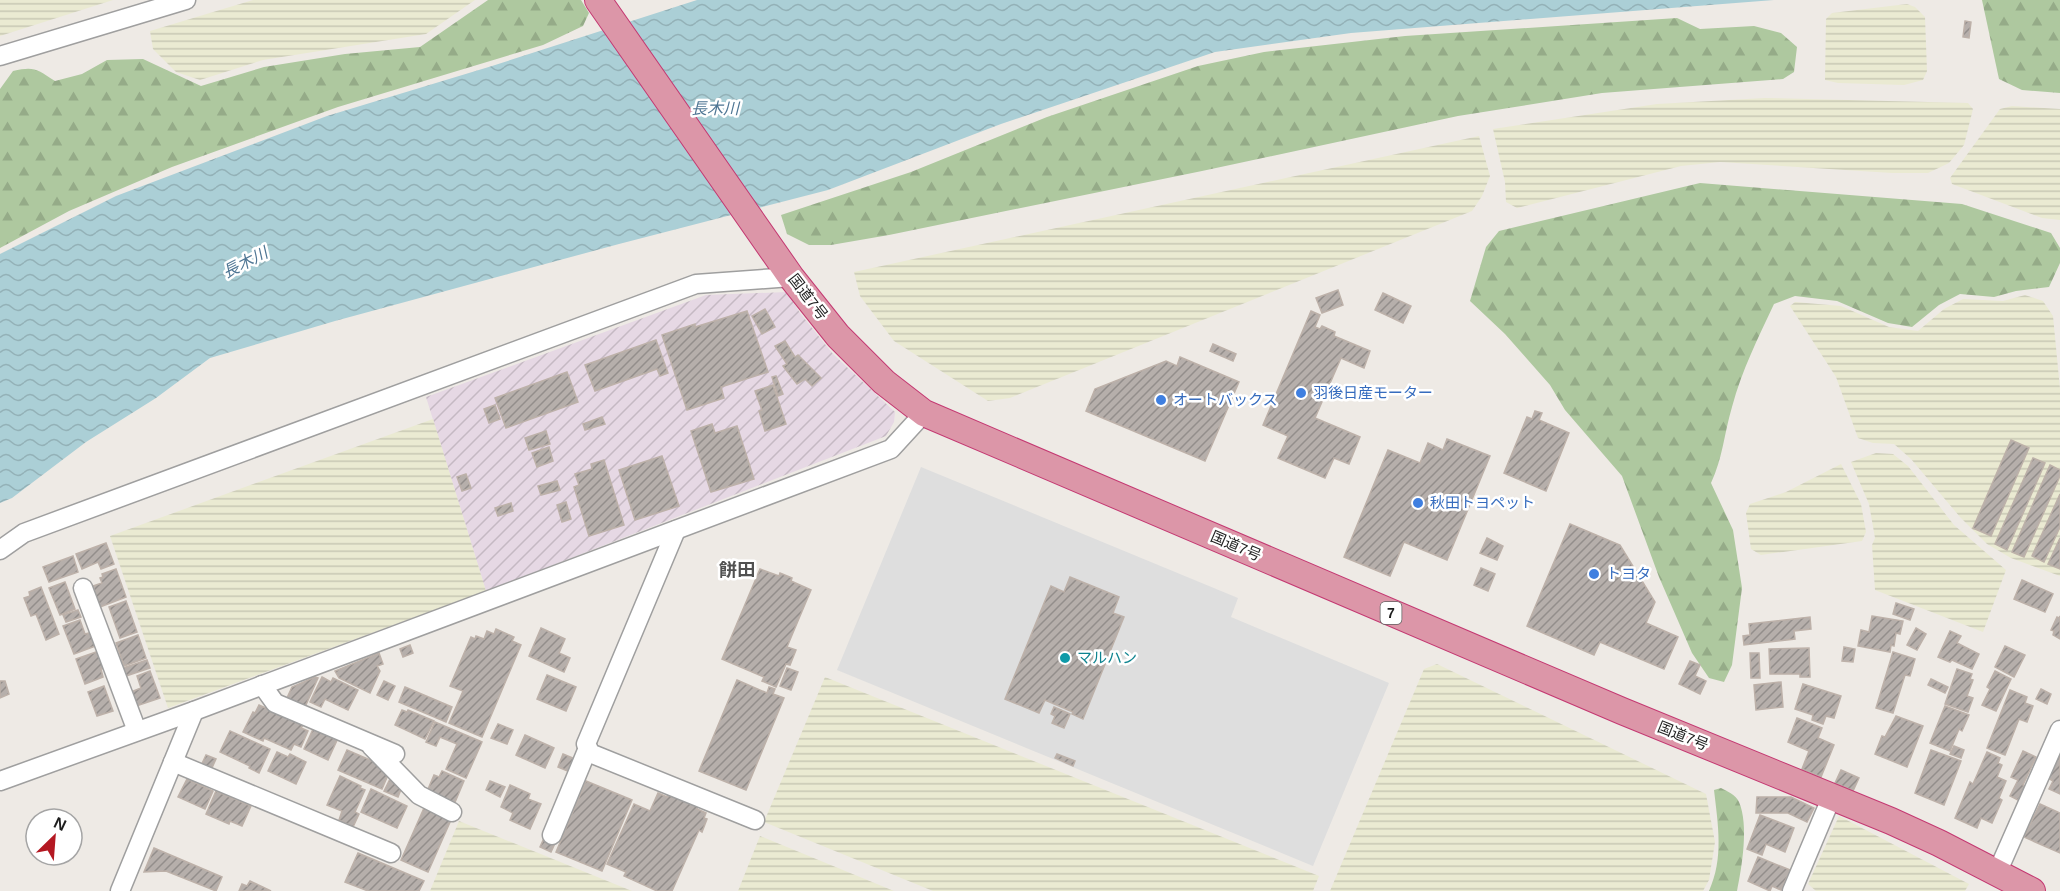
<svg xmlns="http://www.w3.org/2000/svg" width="2060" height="891" font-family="Arial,'Noto Sans JP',sans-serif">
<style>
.industrial{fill:url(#industrial-furrows)}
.farmland{fill:url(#farmland-rules)}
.forest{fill:url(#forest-firs)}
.parking{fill:#dedede}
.water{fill:url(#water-waves)}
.building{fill:url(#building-hatch);stroke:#bdb1a9;stroke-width:1.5}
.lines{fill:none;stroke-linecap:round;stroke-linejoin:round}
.minor-casing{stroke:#9f9f9f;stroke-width:21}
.highway-casing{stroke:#c43972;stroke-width:28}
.minor{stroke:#fff;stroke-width:18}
.highway{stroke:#dc96a8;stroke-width:26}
.shop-dot{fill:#3f7fe0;stroke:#fff;stroke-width:2}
.culture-dot{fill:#0f9aa8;stroke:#fff;stroke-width:2}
.labels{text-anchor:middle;stroke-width:5;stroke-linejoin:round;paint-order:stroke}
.shield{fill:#fff;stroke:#626262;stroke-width:1.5}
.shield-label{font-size:14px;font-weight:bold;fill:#1e1e1e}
.street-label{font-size:15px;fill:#1e1e1e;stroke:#fff}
.shop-label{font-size:15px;fill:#366cbe;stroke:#fff;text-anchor:start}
.culture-label{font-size:15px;fill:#0d838f;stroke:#fff;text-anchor:start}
.water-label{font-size:16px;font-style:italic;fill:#4f7694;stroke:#fff}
.quarter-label{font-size:18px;font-weight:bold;fill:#515151;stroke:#fff}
</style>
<defs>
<pattern id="industrial-furrows" width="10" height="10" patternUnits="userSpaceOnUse" patternTransform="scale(1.5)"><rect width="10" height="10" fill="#e6d8e4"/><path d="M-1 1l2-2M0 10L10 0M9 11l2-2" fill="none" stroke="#c5b9c3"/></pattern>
<pattern id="farmland-rules" width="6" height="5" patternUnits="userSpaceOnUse" patternTransform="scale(1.5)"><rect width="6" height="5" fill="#eaead2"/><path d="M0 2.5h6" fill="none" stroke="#c8c8b4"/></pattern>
<pattern id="forest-firs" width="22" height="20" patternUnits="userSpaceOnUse" patternTransform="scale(1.5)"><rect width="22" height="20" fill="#aec89f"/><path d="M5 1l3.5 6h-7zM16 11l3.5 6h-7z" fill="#95ab88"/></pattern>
<pattern id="water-waves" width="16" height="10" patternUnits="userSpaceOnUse" patternTransform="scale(1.5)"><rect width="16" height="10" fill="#abcfd6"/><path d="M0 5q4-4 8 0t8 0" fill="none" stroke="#93b1b7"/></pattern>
<pattern id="building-hatch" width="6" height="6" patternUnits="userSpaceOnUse" patternTransform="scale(1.5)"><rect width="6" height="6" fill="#b6afab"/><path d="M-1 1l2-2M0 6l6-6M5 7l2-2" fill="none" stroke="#938e8b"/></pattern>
</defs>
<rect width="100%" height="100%" fill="#eeeae5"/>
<polygon class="industrial" points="787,292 800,313 833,354 895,412 894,422 886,436 486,591 426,397 706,295"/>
<g class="farmland">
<polygon points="0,0 113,0 0,36"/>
<polygon points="253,0 475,0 426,34 263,60 200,80 176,72 153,49 150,31"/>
<polygon points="1907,4 1915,7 1925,17 1927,71 1923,80 1904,85 1838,83 1825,80 1826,19 1832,13"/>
<polygon points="1765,98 1968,103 1973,109 1964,145 1949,163 1928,173 1892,173 1720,162 1681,166 1517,208 1506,202 1505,182 1493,129 1657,104"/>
<polygon points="2012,106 2060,109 2060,220 2042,218 1952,184 1950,178 2000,109"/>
<polygon points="1479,136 1490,176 1482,196 1472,211 1010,398 988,401 894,341 860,296 854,272"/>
<polygon points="2025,295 2043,301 2053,316 2060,389 2060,576 2011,558 1987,544 1960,517 1911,459 1894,444 1873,443 1858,438 1836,377 1790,306 1795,302 1841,306 1889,327 1918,331 1944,309 1963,299 2003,301"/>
<polygon points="433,419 486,591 168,708 110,536"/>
<polygon points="1876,453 1893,454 1908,466 1954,525 2006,570 1983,632 1875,590 1872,545 1875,538 1869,504 1851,462"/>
<polygon points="1841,464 1861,504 1866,532 1862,541 1761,555 1751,549 1746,513 1750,504 1786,492"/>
<polygon points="1437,664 1706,794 1715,842 1709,880 1703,891 1330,891 1424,669"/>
<polygon points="825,677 1319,876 1313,891 933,891 764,822"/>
<polygon points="1839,816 1969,884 1965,891 1816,891 1808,884"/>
<polygon points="459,821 632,891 430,891"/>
<polygon points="760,836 894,891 738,891"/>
</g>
<g class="forest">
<path d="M488,0H581L589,13L583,26L543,45L338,107L172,167L69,211L0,248V89L13,71C34,66 37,69 55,81L82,74L107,60L143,59L201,86L264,67L345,54L420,47Z"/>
<polygon points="1982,0 2060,0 2060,93 2022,90 1999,79"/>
<polygon points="1677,18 1700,29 1754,26 1781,33 1797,47 1794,72 1783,79 1602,93 1458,116 1202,171 889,235 831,245 809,245 787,234 781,215 911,172 1047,117 1198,66 1264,52 1405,36"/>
<path d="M1700,183L1962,204L2051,233L2060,248V263L2049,287L2016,291L1994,297L1960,294L1939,305L1912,327L1888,323L1837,301L1795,296L1774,304C1758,338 1742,370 1732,407C1724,434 1723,457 1711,483L1733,530L1742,588L1732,665L1724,682L1709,678L1692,653L1659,577L1622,476L1565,410L1550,385L1505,334L1470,301L1486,247L1499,231Z"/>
<path d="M1721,788C1727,791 1736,795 1739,802C1749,825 1742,867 1737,891H1709C1724,858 1718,825 1714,790Z"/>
</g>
<polygon class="parking" points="921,467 1238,598 1231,617 1389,683 1313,866 837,670"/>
<polygon class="water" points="697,0 1774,0 1351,33 1215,52 1001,124 828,190 619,244 335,321 210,358 156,398 86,442 12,498 0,503 0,254 116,196 327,116 492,66"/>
<g class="building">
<polygon points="1965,21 1971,22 1969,38 1963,37"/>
<polygon points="1338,290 1343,305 1322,313 1316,298"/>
<polygon points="1383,293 1411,306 1403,323 1375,310"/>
<polygon points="765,309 775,327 762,334 752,316"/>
<polygon points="747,311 768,372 721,387 724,398 687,410 662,335 695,324 695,327"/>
<polygon points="1311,311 1320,315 1315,327 1320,329 1322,326 1335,332 1334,336 1370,351 1364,368 1341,358 1315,418 1360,437 1349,464 1334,458 1325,478 1278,458 1288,436 1263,425"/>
<polygon points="656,340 668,373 660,376 657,369 595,391 585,365"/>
<polygon points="785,341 795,357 798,355 821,378 812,386 805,379 797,384 783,366 787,364 775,346"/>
<polygon points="1213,344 1236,354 1233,361 1210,351"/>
<polygon points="1180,357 1239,382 1205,461 1086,411 1095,389 1166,361 1177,366"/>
<polygon points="567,372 578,402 506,428 495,398"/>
<polygon points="776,376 783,394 778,396 772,377"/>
<polygon points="773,385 786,424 765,431 759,411 762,410 755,391"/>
<polygon points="495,405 500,419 489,423 484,409"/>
<polygon points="1535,411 1542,413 1539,420 1569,433 1546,491 1504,473 1527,417 1532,419"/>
<polygon points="602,417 605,424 585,430 583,424"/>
<polygon points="712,424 715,433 737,426 754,479 711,492 691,431"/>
<polygon points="546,431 550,444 529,450 525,438"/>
<polygon points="1447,439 1490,456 1447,560 1404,542 1390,576 1344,557 1388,450 1420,463 1428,443 1443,450"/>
<polygon points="2011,440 2029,448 1991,536 1973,528"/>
<polygon points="549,447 553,461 537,467 532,453"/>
<polygon points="662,456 679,506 635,520 619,470"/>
<polygon points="2033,458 2045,463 2007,550 1995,544"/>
<polygon points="604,460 624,525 589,536 574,487 579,485 575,474 592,469 591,464"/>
<polygon points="2050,465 2060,470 2060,476 2024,557 2012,552"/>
<polygon points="466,474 471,488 462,491 457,477"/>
<polygon points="557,481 560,490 541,495 538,486"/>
<polygon points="2060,494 2060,527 2044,562 2032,556"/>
<polygon points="566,502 571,519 562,522 557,505"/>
<polygon points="511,503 513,511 498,516 495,508"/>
<polygon points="1570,524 1620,545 1655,602 1646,623 1678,637 1664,669 1600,642 1594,655 1527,626"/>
<polygon points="1487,538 1503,546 1497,560 1480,553"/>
<polygon points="2060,538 2060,569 2048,564"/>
<polygon points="106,543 114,564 101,569 98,562 82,569 76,554"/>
<polygon points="73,556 78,572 49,582 43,567"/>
<polygon points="1481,568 1495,574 1488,591 1474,585"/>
<polygon points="116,569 126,597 100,607 93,586 102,583 100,578 103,577 102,574"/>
<polygon points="760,569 779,576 780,573 792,578 791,581 811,590 787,647 796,650 790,665 786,664 776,687 762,681 764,677 722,659"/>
<polygon points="1070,577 1119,597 1113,613 1124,617 1083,719 1072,714 1073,712 1045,700 1039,713 1005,699 1051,586 1064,592"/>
<polygon points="2022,580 2053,594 2045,612 2014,599"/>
<polygon points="65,582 75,609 60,615 49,588"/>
<polygon points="41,587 59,634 46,640 36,614 31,616 24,598 30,596 29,592"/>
<polygon points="126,601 137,632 120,638 109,607"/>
<polygon points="1896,603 1914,609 1910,620 1893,614"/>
<polygon points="78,610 81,617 66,622 63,615"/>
<polygon points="1872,616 1903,621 1900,634 1896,633 1894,646 1891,645 1890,652 1858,646 1861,630 1869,632"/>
<polygon points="2060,616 2060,639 2053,635 2054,631 2051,630 2057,617 2059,618"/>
<polygon points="1810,617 1811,629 1794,631 1795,639 1744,645 1743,636 1750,635 1749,624"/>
<polygon points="80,620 85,634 93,632 98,645 74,654 63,626"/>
<polygon points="541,628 565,639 559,653 570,658 564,672 529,656"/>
<polygon points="1916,628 1926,634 1917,650 1907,645"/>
<polygon points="496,629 514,637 512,641 521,645 482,737 449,723 463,691 450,686 471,637 475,639 476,636 484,639 487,631 494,634"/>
<polygon points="1950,631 1961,636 1957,643 1979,654 1972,669 1952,660 1950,662 1938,657"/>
<polygon points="138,635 146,658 124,666 116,643"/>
<polygon points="410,645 413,653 403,657 400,649"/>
<polygon points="2005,646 2025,655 2014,677 1995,667"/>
<polygon points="1844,647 1855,649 1853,662 1842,661"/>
<polygon points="1809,648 1810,677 1800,677 1800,674 1770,674 1769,649"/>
<polygon points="99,651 105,668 101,669 103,677 85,684 76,659"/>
<polygon points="1893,652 1915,659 1910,676 1905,675 1893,713 1876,708"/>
<polygon points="379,653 383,664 377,666 380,671 370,693 339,678 335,671"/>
<polygon points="1750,653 1759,653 1760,678 1751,678"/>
<polygon points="147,660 150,668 126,676 123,668"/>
<polygon points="1690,661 1700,665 1695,676 1706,681 1700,694 1679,684"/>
<polygon points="787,668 798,672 791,690 780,686"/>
<polygon points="1957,669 1972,674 1970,679 1973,680 1967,696 1973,698 1968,712 1945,704"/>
<polygon points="150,671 160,698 136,706 131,692 141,688 137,676"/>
<polygon points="1995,671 2011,679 1996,711 1982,705 1990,689 1987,687"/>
<polygon points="547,675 576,687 566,711 537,699"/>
<polygon points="315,677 318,678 305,707 287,698 292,687"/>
<polygon points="322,677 331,682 333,678 358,690 348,710 325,699 321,707 310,702"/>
<polygon points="1931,679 1948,687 1945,693 1928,685"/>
<polygon points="737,680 767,693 769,687 775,689 773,694 784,698 746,790 699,771"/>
<polygon points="0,681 5,681 9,694 0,698"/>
<polygon points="384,681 395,686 388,700 377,695"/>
<polygon points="1781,682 1783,707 1756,710 1754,685"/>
<polygon points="1803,684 1841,696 1834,718 1826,716 1823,724 1812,720 1813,715 1795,709"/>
<polygon points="104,686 113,711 97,716 88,692"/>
<polygon points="405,687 452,707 446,722 399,702"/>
<polygon points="2041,689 2051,694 2047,704 2036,699"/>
<polygon points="2010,690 2027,697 2025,703 2033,706 2027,722 2019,719 2005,755 1987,748"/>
<polygon points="259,705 303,725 301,728 308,731 301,747 294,744 291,750 264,738 263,741 243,732 253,712 255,713"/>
<polygon points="1945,706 1969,715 1962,731 1959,729 1950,751 1930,743"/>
<polygon points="1054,707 1070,714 1064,728 1052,723 1055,716 1051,714"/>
<polygon points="402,710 407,712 408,710 434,721 425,739 395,725"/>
<polygon points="1896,716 1923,726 1907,767 1875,754 1882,736 1885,737"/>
<polygon points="1797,718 1822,728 1818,738 1834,745 1821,777 1802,769 1809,751 1788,742"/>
<polygon points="435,722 482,742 466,778 446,769 457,744 440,737 436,746 426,742"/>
<polygon points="498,724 513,730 507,744 491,738"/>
<polygon points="314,727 338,738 328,760 304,749"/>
<polygon points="230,731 270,749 259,773 249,768 250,766 220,752"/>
<polygon points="525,735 554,748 545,768 516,755"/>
<polygon points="1954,746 1964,750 1961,758 1950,754"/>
<polygon points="347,750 384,766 388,775 382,789 338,770"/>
<polygon points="1931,750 1961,761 1944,805 1915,793"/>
<polygon points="2023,751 2036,757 2023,785 2025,786 2018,800 2010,796 2018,780 2011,777"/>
<polygon points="277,752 288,757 290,754 306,762 296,784 268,771"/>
<polygon points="1987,752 2000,758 1998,763 2002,765 1997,777 2006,781 1999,798 2002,800 1992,823 1981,818 1977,828 1955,818 1970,782 1973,784"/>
<polygon points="2060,752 2060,794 2049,789 2053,781 2048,778"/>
<polygon points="563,754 575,759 570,772 558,767"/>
<polygon points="1057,754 1075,761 1073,766 1055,758"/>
<polygon points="206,755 216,759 210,772 200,768"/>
<polygon points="1841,770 1859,778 1853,791 1835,783"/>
<polygon points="442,771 464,781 453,807 426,794 434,775 439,777"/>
<polygon points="340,776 361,786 360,788 365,790 355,812 359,814 353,827 339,820 342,811 327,805"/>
<polygon points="187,779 213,791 205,809 178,797"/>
<polygon points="390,779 398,782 402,787 398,797 384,791"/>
<polygon points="490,781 505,787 500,797 486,790"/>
<polygon points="586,781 632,800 602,871 556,852"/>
<polygon points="510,785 530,794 528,799 541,804 530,829 510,820 513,813 501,807"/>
<polygon points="371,789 407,806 397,828 361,812"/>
<polygon points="216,791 251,806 242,826 230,821 229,824 206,814"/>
<polygon points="658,793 667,797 668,793 698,806 697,809 706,813 704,818 707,819 702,832 699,830 672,891 657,891 624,876 626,872 607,864 634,804 650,811"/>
<polygon points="1757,797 1791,797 1814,808 1807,822 1788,813 1756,813"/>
<polygon points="2040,804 2060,813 2060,853 2024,837"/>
<polygon points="424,808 451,820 428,872 401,860"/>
<polygon points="1760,815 1794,828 1785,852 1766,844 1762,855 1747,849"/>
<polygon points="545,836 556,841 551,852 540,847"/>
<polygon points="154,848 222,877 216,891 166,871 144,872"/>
<polygon points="358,853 424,881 419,891 368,891 345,882"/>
<polygon points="1758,857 1790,870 1781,890 1772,886 1770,891 1748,881"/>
<polygon points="250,881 271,891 239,891 242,884 247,886"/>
</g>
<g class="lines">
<g class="minor-casing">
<g id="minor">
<polyline points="0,56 186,0"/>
<polyline points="676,530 586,744 590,753 755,820"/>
<polyline points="0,550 24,533 696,284 791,277"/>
<polyline points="83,588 137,731"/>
<polyline points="262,685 275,703 395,754"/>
<polyline points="371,746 419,795 452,812"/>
<polyline points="173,762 391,853"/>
<polyline points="0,781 194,711 891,449 924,413"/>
<polyline points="552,835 588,748"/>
<polyline points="1997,873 2060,730"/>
<polyline points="120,891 194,711"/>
<polyline points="1792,891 1832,796"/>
</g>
</g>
<g class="highway-casing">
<polyline id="highway" points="598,0 791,277 838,336 884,382 924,413 1622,711 1891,821 1939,843 2032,891"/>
</g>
<use href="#minor" class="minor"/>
<use href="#highway" class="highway"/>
</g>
<g class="shop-dot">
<circle cx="1301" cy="393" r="6"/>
<circle cx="1161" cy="400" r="6"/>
<circle cx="1418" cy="503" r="6"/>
<circle cx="1594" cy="574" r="6"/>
</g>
<circle class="culture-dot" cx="1065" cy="658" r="6"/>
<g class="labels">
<rect class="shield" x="1380.5" y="602" width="21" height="22" rx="4.5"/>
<g class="shield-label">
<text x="1391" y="618">7</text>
</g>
<g class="street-label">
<text transform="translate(808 297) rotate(52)" y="5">国道7号</text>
<text transform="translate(1236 546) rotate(23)" y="5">国道7号</text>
<text transform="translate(1683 736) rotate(22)" y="5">国道7号</text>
</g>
<g class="shop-label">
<text x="1313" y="398">羽後日産モーター</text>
<text x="1173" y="405">オートバックス</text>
<text x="1430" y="508">秋田トヨペット</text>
<text x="1606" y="579">トヨタ</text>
</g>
<g class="culture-label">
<text x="1077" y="663">マルハン</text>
</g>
<g class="water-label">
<text x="715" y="114">長木川</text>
<text transform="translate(245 262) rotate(-27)" y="6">長木川</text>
</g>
<g class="quarter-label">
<text x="737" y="576">餅田</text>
</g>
</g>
<g transform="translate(54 837) rotate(25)"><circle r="28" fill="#ffffff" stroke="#a5a5a5" stroke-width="1.5"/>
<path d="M0-4.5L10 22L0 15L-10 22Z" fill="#b41822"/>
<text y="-9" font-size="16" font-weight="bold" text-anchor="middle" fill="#1e1e1e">N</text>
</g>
</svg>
